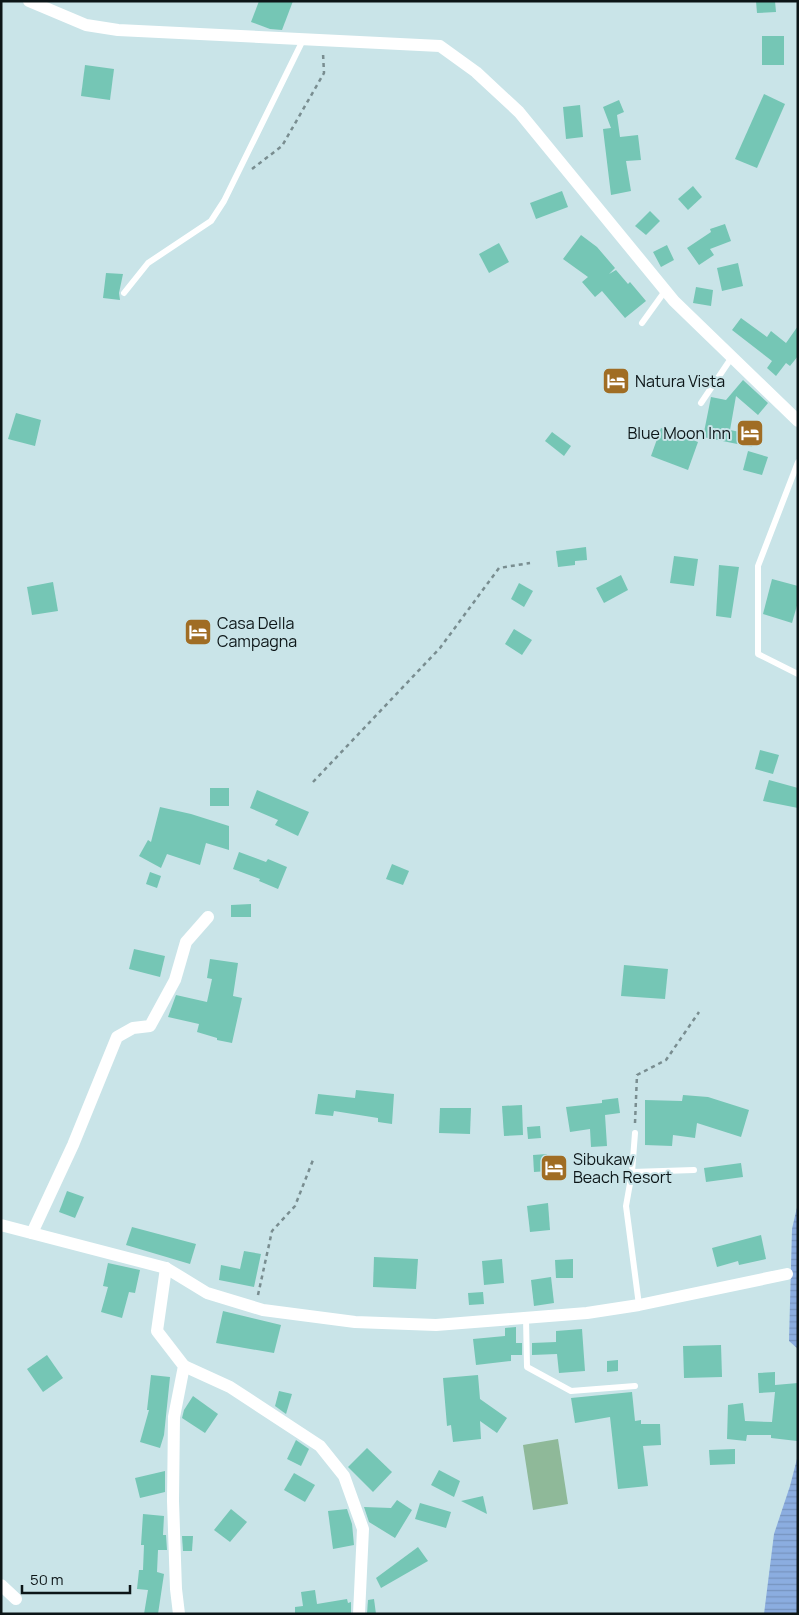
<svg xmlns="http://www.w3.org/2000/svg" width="799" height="1615" font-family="Manrope,sans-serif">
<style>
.garden{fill:#8fb999}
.water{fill:url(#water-rules)}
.building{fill:#75c6b5}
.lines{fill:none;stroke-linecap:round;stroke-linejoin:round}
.path{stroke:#798d90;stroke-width:2.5;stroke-dasharray:4 4;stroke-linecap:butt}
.service{stroke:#fff;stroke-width:6}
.minor{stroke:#fff;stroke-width:12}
.labels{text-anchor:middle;stroke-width:4;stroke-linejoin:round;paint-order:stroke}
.poi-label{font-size:16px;fill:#0c1517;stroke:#c9e4e8;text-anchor:start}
</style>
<defs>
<pattern id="water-rules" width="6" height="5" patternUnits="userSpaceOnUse" patternTransform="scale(1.25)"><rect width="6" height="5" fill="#8bade0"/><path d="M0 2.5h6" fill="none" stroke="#7794bf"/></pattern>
</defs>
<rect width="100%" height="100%" fill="#c9e4e8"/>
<polygon class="garden" points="558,1439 568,1504 533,1510 523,1445"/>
<g class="water">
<polygon points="798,1203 798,1349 789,1341 792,1229"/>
<polygon points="798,1455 798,1614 764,1614 774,1534 790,1486"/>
</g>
<g class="building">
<polygon points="259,1 293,1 282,30 270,29 251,22"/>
<polygon points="756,1 775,1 776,12 757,13"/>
<rect x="762" y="36" width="22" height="29"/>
<polygon points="85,65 114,69 110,100 81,96"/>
<polygon points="764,94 785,104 757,168 735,159"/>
<polygon points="619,100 624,112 617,115 620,137 638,135 641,160 626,161 631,191 611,195 603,129 611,128 603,107"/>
<polygon points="580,105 583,137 566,139 563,107"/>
<polygon points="693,186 702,197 688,210 678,199"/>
<polygon points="562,191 568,207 536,219 530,203"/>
<polygon points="650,211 660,221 646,235 635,226"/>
<polygon points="725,224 731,241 710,249 714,255 699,265 687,248 711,232 710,229"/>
<polygon points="581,235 597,247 615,268 609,274 616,270 628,284 630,282 646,301 625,318 602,291 595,297 582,282 588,277 563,259"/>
<polygon points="499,243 509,262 489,273 479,254"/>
<polygon points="667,245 674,260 661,267 653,252"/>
<polygon points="738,263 743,286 722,291 717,268"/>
<polygon points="106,273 123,274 119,293 120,300 103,298"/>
<polygon points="696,287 713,290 711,306 693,303"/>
<polygon points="741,318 767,337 771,331 786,343 798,326 798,356 790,366 786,363 776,376 767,368 772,361 732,330"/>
<polygon points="743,380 768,403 758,415 736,396 730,430 755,435 752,447 703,437 711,397 726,400"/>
<polygon points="16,413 41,420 35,446 8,439"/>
<polygon points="661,428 698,442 688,470 651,456"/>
<polygon points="552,432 571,446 564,456 545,441"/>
<polygon points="748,451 768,457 762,475 743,470"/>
<polygon points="586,547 587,560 575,561 575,565 558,567 556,551"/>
<polygon points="674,556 698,559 694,586 670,583"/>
<polygon points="719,565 739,567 731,618 716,616"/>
<polygon points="621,575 628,590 604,603 596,588"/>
<polygon points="772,579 798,586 798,602 792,623 763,614"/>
<polygon points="53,582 58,611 32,615 27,587"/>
<polygon points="519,583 533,591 524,607 511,599"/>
<polygon points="514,629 532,640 522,655 505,644"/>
<polygon points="760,750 779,755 773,774 755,769"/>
<polygon points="769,780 798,788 798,808 763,801"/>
<rect x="210" y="788" width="19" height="18"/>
<polygon points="257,790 309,812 298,836 275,825 278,820 250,808"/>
<polygon points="160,807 191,814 229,826 229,850 206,843 200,865 167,854 161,868 139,856 148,840 151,842"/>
<polygon points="239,852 266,862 268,859 287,867 278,889 259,881 260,879 233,869"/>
<polygon points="392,864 409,871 403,885 386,879"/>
<polygon points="150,872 161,876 157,888 146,884"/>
<polygon points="251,904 251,917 231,917 231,905"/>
<polygon points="134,949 165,956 160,977 129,969"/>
<polygon points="210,959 238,963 233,996 242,998 232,1043 217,1040 217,1038 197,1032 199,1024 168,1017 176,995 207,1002 212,979 207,978"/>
<polygon points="624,965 668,969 665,999 621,996"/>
<polygon points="356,1090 394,1094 392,1124 378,1122 378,1118 334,1111 333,1116 315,1114 318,1094 355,1098"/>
<polygon points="683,1095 708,1097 749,1110 741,1137 697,1123 695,1138 673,1135 672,1146 645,1145 645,1100 682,1101"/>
<polygon points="618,1098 620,1113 605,1115 607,1146 591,1147 590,1129 570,1132 566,1107 602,1103 602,1100"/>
<polygon points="522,1105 523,1135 504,1136 502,1106"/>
<polygon points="440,1108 471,1108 470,1134 439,1133"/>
<polygon points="540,1126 541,1138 528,1139 527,1127"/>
<polygon points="547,1154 548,1171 534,1172 533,1155"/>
<polygon points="741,1163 743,1177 706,1182 704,1168"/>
<polygon points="67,1191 84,1197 75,1218 59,1212"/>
<polygon points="548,1203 550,1230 530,1232 527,1206"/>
<polygon points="132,1227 196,1244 190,1264 126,1245"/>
<polygon points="761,1235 766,1259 739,1265 738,1261 717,1267 712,1248"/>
<polygon points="244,1251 261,1254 254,1287 219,1280 221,1265 240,1269"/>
<polygon points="374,1257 418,1259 416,1289 373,1287"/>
<polygon points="502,1259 504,1283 484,1285 482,1261"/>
<polygon points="573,1259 573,1278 556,1278 555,1260"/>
<polygon points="108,1263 140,1270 135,1293 129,1292 122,1318 101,1312 108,1287 103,1286"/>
<polygon points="551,1277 554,1303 534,1306 531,1280"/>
<polygon points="483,1292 484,1304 469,1305 468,1293"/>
<polygon points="223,1311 281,1325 274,1353 216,1343"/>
<polygon points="516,1327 516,1343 522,1343 522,1355 511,1355 511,1361 476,1365 473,1339 505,1336 505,1328"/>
<polygon points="582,1329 585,1371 559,1373 557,1354 532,1355 532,1343 556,1342 556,1331"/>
<polygon points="721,1345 722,1377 684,1378 683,1346"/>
<polygon points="47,1355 63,1378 43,1392 27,1369"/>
<polygon points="618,1360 618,1371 607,1372 607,1361"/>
<polygon points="775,1372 775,1385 798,1383 797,1441 771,1438 771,1435 747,1435 746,1441 727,1439 728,1405 743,1403 745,1421 772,1422 775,1392 759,1393 758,1373"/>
<polygon points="151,1375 170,1377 164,1435 160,1448 140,1442 149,1410 147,1410"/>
<polygon points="478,1375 480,1399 507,1418 497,1433 480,1421 481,1439 453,1442 451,1425 447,1426 443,1378"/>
<polygon points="279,1391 292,1394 286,1414 275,1406"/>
<polygon points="632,1392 635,1421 641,1420 641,1424 660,1424 661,1445 643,1446 648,1486 618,1489 610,1417 575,1423 571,1398"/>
<polygon points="193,1396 218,1414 205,1433 182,1418 184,1410"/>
<polygon points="296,1440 309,1449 301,1466 287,1459"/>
<polygon points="367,1448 392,1472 373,1492 348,1467"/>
<polygon points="735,1449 735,1464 710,1465 709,1450"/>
<polygon points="439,1470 460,1481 454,1497 431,1485"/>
<polygon points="165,1471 165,1492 140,1498 135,1478"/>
<polygon points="294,1473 315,1485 305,1502 284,1490"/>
<polygon points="483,1496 487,1514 461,1501"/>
<polygon points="397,1500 412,1510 395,1538 369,1522 364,1507 391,1508"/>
<polygon points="420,1503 451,1512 446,1528 415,1519"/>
<polygon points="231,1509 247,1522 230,1542 214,1530"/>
<polygon points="347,1509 352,1524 354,1545 333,1549 328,1511"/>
<polygon points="143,1514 164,1516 163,1535 166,1535 167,1550 158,1550 157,1572 164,1574 158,1614 144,1614 148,1590 137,1589 139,1570 143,1570 144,1545 141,1545"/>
<polygon points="182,1536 193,1536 192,1551 183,1551"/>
<polygon points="418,1547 428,1561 381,1588 376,1578"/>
<polygon points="315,1590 317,1604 347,1599 348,1603 351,1602 351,1614 295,1614 295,1607 303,1606 301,1592"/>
<polygon points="374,1599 376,1614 367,1614 368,1600"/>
</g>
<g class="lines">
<g class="path">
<polyline points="252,169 282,146 324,73 323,53"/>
<polyline points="313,782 440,648 499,568 530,563"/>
<polyline points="635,1123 637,1075 666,1060 699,1012"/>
<polyline points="258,1295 272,1231 295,1206 313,1160"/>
</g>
<g class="service">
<polyline points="124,293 148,263 211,221 224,201 303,40"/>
<polyline points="642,323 665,291"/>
<polyline points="701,403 732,357"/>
<polyline points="798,462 758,566 758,654 798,674"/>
<polyline points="635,1133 632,1172 626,1206 639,1305"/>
<polyline points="632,1172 694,1170"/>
<polyline points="526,1318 527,1367 571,1391 635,1386"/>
</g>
<g class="minor">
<polyline points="29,1 86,25 118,30 440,46 476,72 519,112 674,301 798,421"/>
<polyline points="1,1225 166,1268 207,1293 263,1310 355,1322 436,1325 587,1313 639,1305 787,1274"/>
<polyline points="32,1233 73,1145 117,1037 133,1028 150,1026 175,980 186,942 208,917"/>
<polyline points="166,1268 157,1331 184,1366 174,1417 173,1501 176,1589 179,1614"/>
<polyline points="184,1366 230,1387 320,1446 344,1476 363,1529 359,1614"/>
<polyline points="1,1585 16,1599"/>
</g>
</g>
<defs>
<g id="hotel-square" transform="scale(1.4375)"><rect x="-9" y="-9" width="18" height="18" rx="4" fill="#a06d24" stroke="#c9e4e8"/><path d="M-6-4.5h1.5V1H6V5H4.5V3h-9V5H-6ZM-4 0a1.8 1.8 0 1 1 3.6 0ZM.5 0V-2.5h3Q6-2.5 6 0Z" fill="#fff"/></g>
</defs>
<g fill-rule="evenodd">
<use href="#hotel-square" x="616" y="381"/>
<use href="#hotel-square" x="750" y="433"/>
<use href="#hotel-square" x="198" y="632"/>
<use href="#hotel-square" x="554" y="1168"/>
</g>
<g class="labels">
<g class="poi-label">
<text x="635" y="387">Natura Vista</text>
<text x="731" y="439" text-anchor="end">Blue Moon Inn</text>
<text x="217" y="629">Casa Della<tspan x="217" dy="18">Campagna</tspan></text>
<text x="573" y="1165">Sibukaw<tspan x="573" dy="18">Beach Resort</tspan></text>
</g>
</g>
<rect width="799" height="1615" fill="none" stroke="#0c1517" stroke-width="5"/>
<path d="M22 1585v8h108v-8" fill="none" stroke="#0c1517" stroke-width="2.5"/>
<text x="30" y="1585" font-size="15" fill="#0c1517" stroke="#c9e4e8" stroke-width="4" paint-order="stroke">50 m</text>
</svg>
